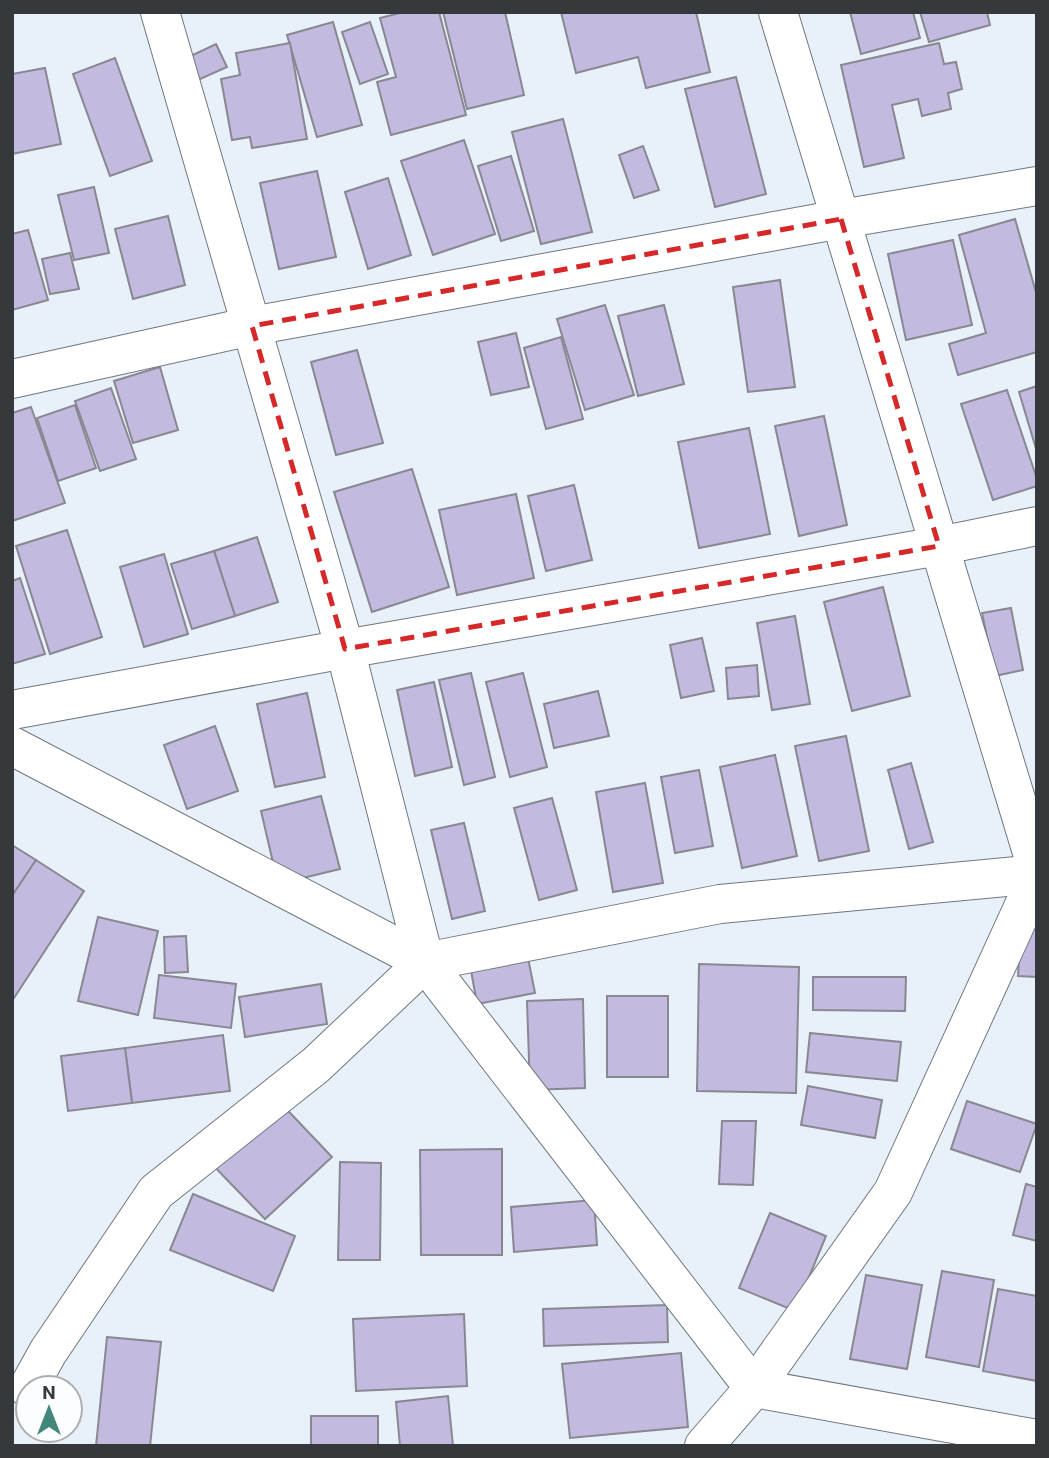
<svg xmlns="http://www.w3.org/2000/svg" width="1049" height="1458" font-family="Roboto,sans-serif">
<style>
.building{fill:#c3bbdf;stroke:#898791;stroke-width:2}
.lines{fill:none;stroke-linecap:round;stroke-linejoin:round}
.minor-casing{stroke:#6f787e;stroke-width:40}
.tertiary-casing{stroke:#6f787e;stroke-width:40}
.minor{stroke:#fff;stroke-width:38}
.tertiary{stroke:#fff;stroke-width:38}
.marked{fill:none;stroke:#d62828;stroke-width:5;stroke-dasharray:14 9;stroke-linejoin:round}
</style>
<rect width="100%" height="100%" fill="#e8f1f9"/>
<g class="building">
<polygon points="404,12 439,12 466,115 391,135 377,82 396,77 380,18"/>
<polygon points="443,12 505,12 524,95 467,109"/>
<polygon points="561,12 696,12 710,72 646,88 638,57 576,73"/>
<polygon points="850,12 913,12 920,38 861,54"/>
<polygon points="920,12 987,12 990,25 929,42"/>
<polygon points="333,22 362,125 317,137 287,35"/>
<polygon points="370,22 388,74 360,84 342,32"/>
<polygon points="290,43 307,139 252,148 250,137 232,140 221,79 240,75 236,53"/>
<polygon points="939,43 944,64 956,62 962,89 948,93 951,109 922,116 918,99 892,105 904,158 864,167 841,65"/>
<polygon points="216,44 227,67 189,84 178,62"/>
<polygon points="115,58 152,161 110,176 73,74"/>
<polygon points="45,68 61,144 12,154 12,74"/>
<polygon points="736,77 766,194 715,207 685,89"/>
<polygon points="563,119 592,232 541,244 512,132"/>
<polygon points="464,140 495,234 433,255 401,161"/>
<polygon points="643,146 659,190 634,198 619,155"/>
<polygon points="511,156 534,231 501,241 478,166"/>
<polygon points="317,171 336,257 279,269 260,183"/>
<polygon points="388,178 411,255 368,269 345,192"/>
<polygon points="94,187 109,253 74,260 58,195"/>
<polygon points="168,216 185,285 133,299 115,229"/>
<polygon points="1015,219 1037,296 1037,352 958,375 949,344 986,333 959,235"/>
<polygon points="28,230 48,300 12,310 12,234"/>
<polygon points="953,240 972,325 906,340 888,254"/>
<polygon points="70,253 79,289 50,294 42,259"/>
<polygon points="780,280 795,387 748,392 733,287"/>
<polygon points="605,305 634,395 585,410 557,319"/>
<polygon points="664,305 684,384 638,396 618,316"/>
<polygon points="516,333 529,387 491,395 478,342"/>
<polygon points="561,337 583,419 546,429 524,348"/>
<polygon points="357,350 383,443 336,455 311,362"/>
<polygon points="160,367 178,430 133,443 114,381"/>
<polygon points="1037,386 1037,452 1019,392"/>
<polygon points="111,388 136,459 100,471 75,401"/>
<polygon points="1007,390 1037,479 1037,486 993,500 961,404"/>
<polygon points="75,405 96,468 58,481 37,418"/>
<polygon points="31,407 65,503 12,521 12,413"/>
<polygon points="824,416 847,525 799,536 775,426"/>
<polygon points="749,428 770,534 699,548 678,442"/>
<polygon points="412,469 449,587 372,612 334,492"/>
<polygon points="574,485 592,560 546,571 528,496"/>
<polygon points="516,494 534,578 457,595 439,510"/>
<polygon points="67,530 102,637 50,654 16,546"/>
<polygon points="257,537 278,602 235,616 214,551"/>
<polygon points="214,551 235,616 192,629 171,564"/>
<polygon points="164,554 188,634 144,647 120,567"/>
<polygon points="20,578 45,654 12,664 12,581"/>
<polygon points="883,587 910,696 852,711 824,602"/>
<polygon points="1011,608 1023,670 995,676 982,613"/>
<polygon points="795,616 810,704 772,710 757,623"/>
<polygon points="702,638 714,691 681,698 670,645"/>
<polygon points="757,665 759,696 728,699 726,668"/>
<polygon points="471,673 495,777 464,785 439,680"/>
<polygon points="523,673 547,767 510,777 486,682"/>
<polygon points="434,682 452,767 415,776 397,690"/>
<polygon points="598,691 609,736 554,748 544,704"/>
<polygon points="307,693 325,777 275,787 257,704"/>
<polygon points="215,726 238,791 187,809 164,745"/>
<polygon points="846,736 869,851 819,861 795,746"/>
<polygon points="775,755 797,856 742,868 720,767"/>
<polygon points="911,763 933,842 909,849 888,770"/>
<polygon points="699,770 713,846 675,853 661,777"/>
<polygon points="645,783 663,883 613,892 596,792"/>
<polygon points="321,796 340,869 278,884 261,811"/>
<polygon points="552,798 577,890 539,900 514,808"/>
<polygon points="464,823 485,911 452,919 431,830"/>
<polygon points="12,845 36,860 12,896"/>
<polygon points="36,860 84,891 14,998 12,996 12,896"/>
<polygon points="98,917 158,931 138,1015 78,1001"/>
<polygon points="1021,924 1037,925 1037,977 1018,976"/>
<polygon points="186,936 188,972 165,973 164,937"/>
<polygon points="526,948 535,993 477,1004 469,959"/>
<polygon points="699,964 799,967 796,1093 697,1091"/>
<polygon points="159,975 236,984 231,1028 154,1018"/>
<polygon points="813,977 906,977 905,1011 813,1010"/>
<polygon points="321,984 327,1024 245,1037 239,997"/>
<rect x="607" y="996" width="61" height="81"/>
<polygon points="583,999 585,1088 530,1090 527,1001"/>
<polygon points="810,1033 901,1042 897,1081 806,1072"/>
<polygon points="223,1035 230,1091 132,1103 125,1048"/>
<polygon points="125,1048 132,1103 68,1111 61,1056"/>
<polygon points="808,1086 882,1100 875,1138 801,1125"/>
<polygon points="274,1096 332,1157 265,1219 207,1159"/>
<polygon points="967,1101 1037,1124 1020,1172 951,1149"/>
<polygon points="722,1121 756,1121 753,1185 719,1184"/>
<polygon points="502,1149 502,1255 421,1255 420,1150"/>
<polygon points="340,1162 381,1163 380,1260 338,1260"/>
<polygon points="1026,1184 1037,1187 1037,1241 1013,1235"/>
<polygon points="193,1194 295,1236 273,1291 170,1250"/>
<polygon points="594,1200 597,1245 514,1252 511,1207"/>
<polygon points="770,1213 826,1236 795,1311 739,1288"/>
<polygon points="942,1271 994,1280 979,1367 926,1357"/>
<polygon points="866,1275 922,1285 907,1369 850,1359"/>
<polygon points="998,1289 1037,1296 1037,1381 983,1371"/>
<polygon points="667,1305 668,1342 544,1346 543,1309"/>
<polygon points="464,1314 467,1386 356,1391 353,1319"/>
<polygon points="107,1337 161,1342 150,1446 96,1446"/>
<polygon points="681,1353 688,1427 570,1438 562,1364"/>
<polygon points="448,1396 453,1446 400,1446 396,1402"/>
<rect x="311" y="1416" width="67" height="30"/>
</g>
<g class="lines">
<g class="minor-casing">
<g id="minor">
<polyline points="778,12 1037,869"/>
<polyline points="12,379 252,326 841,219 1037,186"/>
<polyline points="12,710 345,649 939,546 1037,526"/>
<polyline points="12,746 425,962"/>
<polyline points="28,1388 48,1352 156,1192 316,1065 425,962 720,904 1037,874"/>
<polyline points="754,1388 893,1192 1037,877"/>
</g>
</g>
<g class="tertiary-casing">
<g id="tertiary">
<polyline points="160,12 345,649 425,962 754,1388 1037,1439"/>
<polyline points="704,1446 754,1388"/>
</g>
</g>
<use href="#minor" class="minor"/>
<use href="#tertiary" class="tertiary"/>
</g>
<path class="marked" d="M841,219L939,546L345,649L252,326Z"/>
<rect width="1049" height="1458" fill="none" stroke="#35393c" stroke-width="28"/>
<g transform="translate(49 1409)"><circle r="33" fill="#fbfdff" stroke="#acafb1" stroke-width="2"/>
<path d="M0-5L12 26L0 18L-12 26Z" fill="#43877c"/>
<text y="-10" font-size="19" font-weight="bold" text-anchor="middle" fill="#35393c">N</text>
</g>
</svg>
